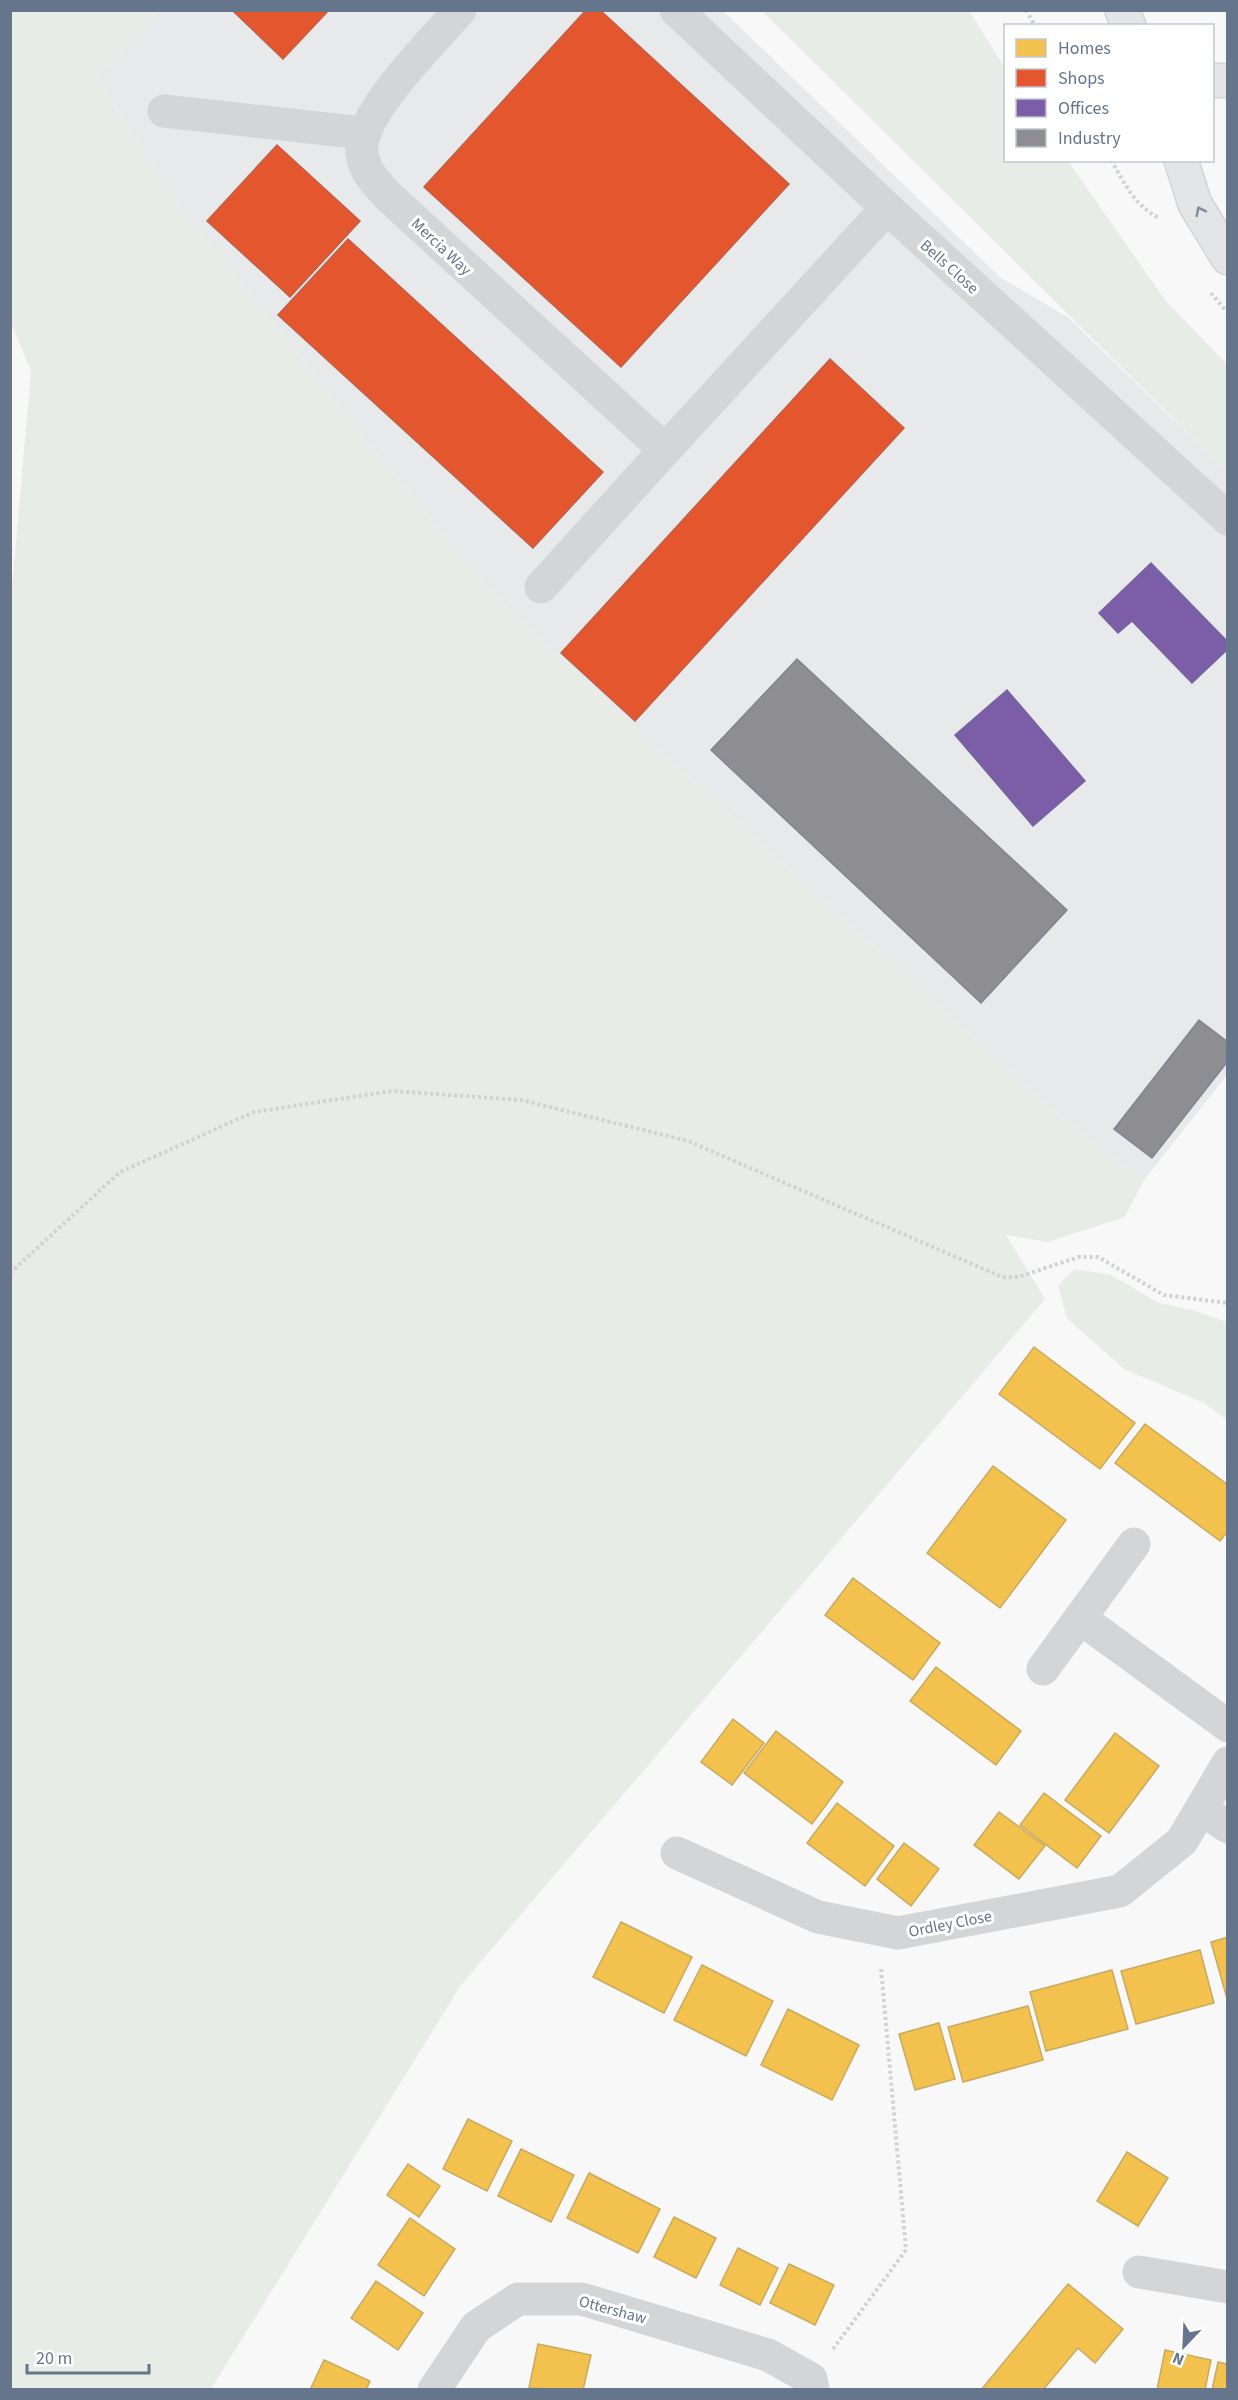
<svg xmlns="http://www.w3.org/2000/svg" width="1238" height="2400" font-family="'Source Sans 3',sans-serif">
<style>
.built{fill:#e8e9ea}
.green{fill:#e8ece6}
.homes{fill:#f2c14e;stroke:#c8aa60;stroke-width:1.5}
.shops{fill:#e4572e;stroke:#be604a;stroke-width:1.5}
.offices{fill:#7b5ea7;stroke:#74659f;stroke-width:1.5}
.industry{fill:#8d8d92;stroke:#818690;stroke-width:1.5}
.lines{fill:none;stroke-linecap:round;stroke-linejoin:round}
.major-casing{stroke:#d4d5d7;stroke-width:36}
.path{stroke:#d1d2d3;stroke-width:4;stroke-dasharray:3 3;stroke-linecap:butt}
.minor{stroke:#d4d5d6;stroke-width:33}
.major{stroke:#e4e5e6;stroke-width:33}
.oneway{stroke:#7e8b9d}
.labels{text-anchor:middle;stroke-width:6;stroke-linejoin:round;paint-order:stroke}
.street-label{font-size:16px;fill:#65758b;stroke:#fff}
</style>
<rect width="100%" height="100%" fill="#f8f8f8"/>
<polygon class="built" points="157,11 723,11 1001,278 1069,318 1227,472 1227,1075 1144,1180 1060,1116 672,762 505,605 425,513 175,200 97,77"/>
<g class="green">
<polygon points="11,10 157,11 97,77 175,200 425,513 505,605 672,762 1060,1116 1144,1180 1125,1217 1048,1242 1006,1235 1045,1299 461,1985 211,2389 11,2389 10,610 31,371 11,323"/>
<polygon points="762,11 969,11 1005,68 1006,160 1068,161 1165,300 1227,364 1227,472"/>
<polygon points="1075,1269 1111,1275 1159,1303 1192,1310 1227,1322 1227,1420 1204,1403 1124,1369 1067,1318 1058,1285"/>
</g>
<g class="homes">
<polygon points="1034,1347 1135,1423 1100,1469 999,1394"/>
<polygon points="1145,1424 1228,1485 1228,1531 1220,1541 1115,1463"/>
<polygon points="993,1466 1066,1520 1000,1608 927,1553"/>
<polygon points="853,1578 940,1643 913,1680 825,1615"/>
<polygon points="936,1667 1021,1731 996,1765 910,1701"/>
<polygon points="733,1719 764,1743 732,1785 701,1762"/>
<polygon points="776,1731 843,1782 812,1824 744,1773"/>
<polygon points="1115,1733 1159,1766 1109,1833 1065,1800"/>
<polygon points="1044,1793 1101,1836 1077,1868 1020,1825"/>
<polygon points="837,1803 894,1846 865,1886 807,1843"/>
<polygon points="999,1812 1045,1846 1019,1879 974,1845"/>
<polygon points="904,1843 939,1869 911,1906 877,1879"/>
<polygon points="621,1922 692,1957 664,2013 593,1977"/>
<polygon points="1228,1937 1228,2002 1211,1942"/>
<polygon points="1200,1950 1214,2003 1136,2024 1121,1971"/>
<polygon points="702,1965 773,2001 746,2056 674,2020"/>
<polygon points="1112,1970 1128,2029 1046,2051 1030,1992"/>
<polygon points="1028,2006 1043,2060 963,2082 948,2027"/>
<polygon points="788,2009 859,2045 832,2100 761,2065"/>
<polygon points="939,2023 955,2079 915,2090 899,2034"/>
<polygon points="468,2119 512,2141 487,2191 443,2169"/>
<polygon points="521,2149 574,2175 551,2222 498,2196"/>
<polygon points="1127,2152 1168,2178 1138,2226 1097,2201"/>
<polygon points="408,2164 440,2186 419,2217 387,2195"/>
<polygon points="589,2173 660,2209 638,2253 567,2218"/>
<polygon points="674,2217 716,2238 696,2278 654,2257"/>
<polygon points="410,2218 455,2249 424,2296 378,2265"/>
<polygon points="738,2248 778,2268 760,2305 720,2285"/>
<polygon points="789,2264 834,2285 815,2325 770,2303"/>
<polygon points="376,2281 423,2313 398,2350 351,2318"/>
<polygon points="1068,2284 1123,2329 1095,2363 1078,2348 1043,2390 981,2390"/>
<polygon points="538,2344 591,2355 583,2390 529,2388"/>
<polygon points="1165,2350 1211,2360 1205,2390 1157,2390"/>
<polygon points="324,2360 370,2381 366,2390 310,2390"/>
<polygon points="1218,2362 1228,2364 1228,2390 1212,2390"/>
</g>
<g class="shops">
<polygon points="232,10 329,10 283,59"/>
<polygon points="586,10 600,10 789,184 621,367 424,187"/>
<polygon points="277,145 360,221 290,297 207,221"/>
<polygon points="348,239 603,472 533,548 278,315"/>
<polygon points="830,359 904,428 635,721 561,653"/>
</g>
<g class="offices">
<polygon points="1151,563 1228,642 1228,649 1192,683 1132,621 1118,633 1099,613"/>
<polygon points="1007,690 1085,781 1033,826 955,735"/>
</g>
<g class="industry">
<polygon points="797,659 1067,910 981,1003 711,750"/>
<polygon points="1199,1020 1228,1042 1228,1061 1152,1158 1114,1129"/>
</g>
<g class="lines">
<g class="major-casing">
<g id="major">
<polyline points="1122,10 1129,26"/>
<polyline points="1212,80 1228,81"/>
<polyline points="1181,160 1195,204 1228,258"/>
</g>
</g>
<g class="path">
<polyline points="1026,10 1035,26"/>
<path d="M1111,160C1125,184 1134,205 1159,218"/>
<polyline points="1211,293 1228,313"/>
<polyline points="10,1273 120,1172 254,1112 392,1091 521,1100 688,1141 1002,1277 1018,1277 1079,1257 1098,1257 1164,1295 1228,1303"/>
<polyline points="833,2349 906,2250 881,1968"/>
</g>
<g class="minor">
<path d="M460,10C435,39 357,115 362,153C364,171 376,183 388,196L665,450L887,208"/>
<polyline points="676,10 887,208 1228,519"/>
<polyline points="164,111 363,133"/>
<polyline points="541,587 665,450"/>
<polyline points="1080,1618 1228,1726"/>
<polyline points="1043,1669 1134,1544"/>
<polyline points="1202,1810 1228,1827"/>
<polyline points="677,1853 818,1917 898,1933 1120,1891 1182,1841 1228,1763"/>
<polyline points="1139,2272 1228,2287"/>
<polyline points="434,2390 476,2327 518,2299 582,2299 768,2355 811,2379 813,2390"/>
</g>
<use href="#major" class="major"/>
</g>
<defs><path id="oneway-chevron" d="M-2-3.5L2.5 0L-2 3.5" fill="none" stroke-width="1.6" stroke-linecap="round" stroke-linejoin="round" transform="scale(1.5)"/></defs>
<use class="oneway" href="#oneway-chevron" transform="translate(1200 211) rotate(-117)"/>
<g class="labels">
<g class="street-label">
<text transform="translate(442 246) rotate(43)" y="6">Mercia Way</text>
<text transform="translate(950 266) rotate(42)" y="6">Bells Close</text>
<text transform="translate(950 1923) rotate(-11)" y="6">Ordley Close</text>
<text transform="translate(613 2309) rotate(15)" y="6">Ottershaw</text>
</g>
</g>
<rect width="1238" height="2400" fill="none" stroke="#65758b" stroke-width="24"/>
<rect x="1004" y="24" width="210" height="138" fill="#ffffff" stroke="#c1c8d1" stroke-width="1.5"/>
<rect x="1016" y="39" width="30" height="18" fill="#f2c14e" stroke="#c1c8d1" stroke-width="1.5"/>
<text x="1058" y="54" font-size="18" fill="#65758b">Homes</text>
<rect x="1016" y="69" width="30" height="18" fill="#e4572e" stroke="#c1c8d1" stroke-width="1.5"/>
<text x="1058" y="84" font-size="18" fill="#65758b">Shops</text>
<rect x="1016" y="99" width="30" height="18" fill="#7b5ea7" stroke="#c1c8d1" stroke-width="1.5"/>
<text x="1058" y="114" font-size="18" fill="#65758b">Offices</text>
<rect x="1016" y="129" width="30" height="18" fill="#8d8d92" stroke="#c1c8d1" stroke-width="1.5"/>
<text x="1058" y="144" font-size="18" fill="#65758b">Industry</text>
<g transform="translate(1184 2346) rotate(203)" stroke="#ffffff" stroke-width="4.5" paint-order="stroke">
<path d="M0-4.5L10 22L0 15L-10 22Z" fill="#65758b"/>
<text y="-9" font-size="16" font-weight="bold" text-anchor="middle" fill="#65758b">N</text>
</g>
<path d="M27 2364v9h122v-9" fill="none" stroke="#65758b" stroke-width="3"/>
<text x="36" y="2364" font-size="18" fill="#65758b" stroke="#ffffff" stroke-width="4.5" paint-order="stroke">20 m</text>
</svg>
